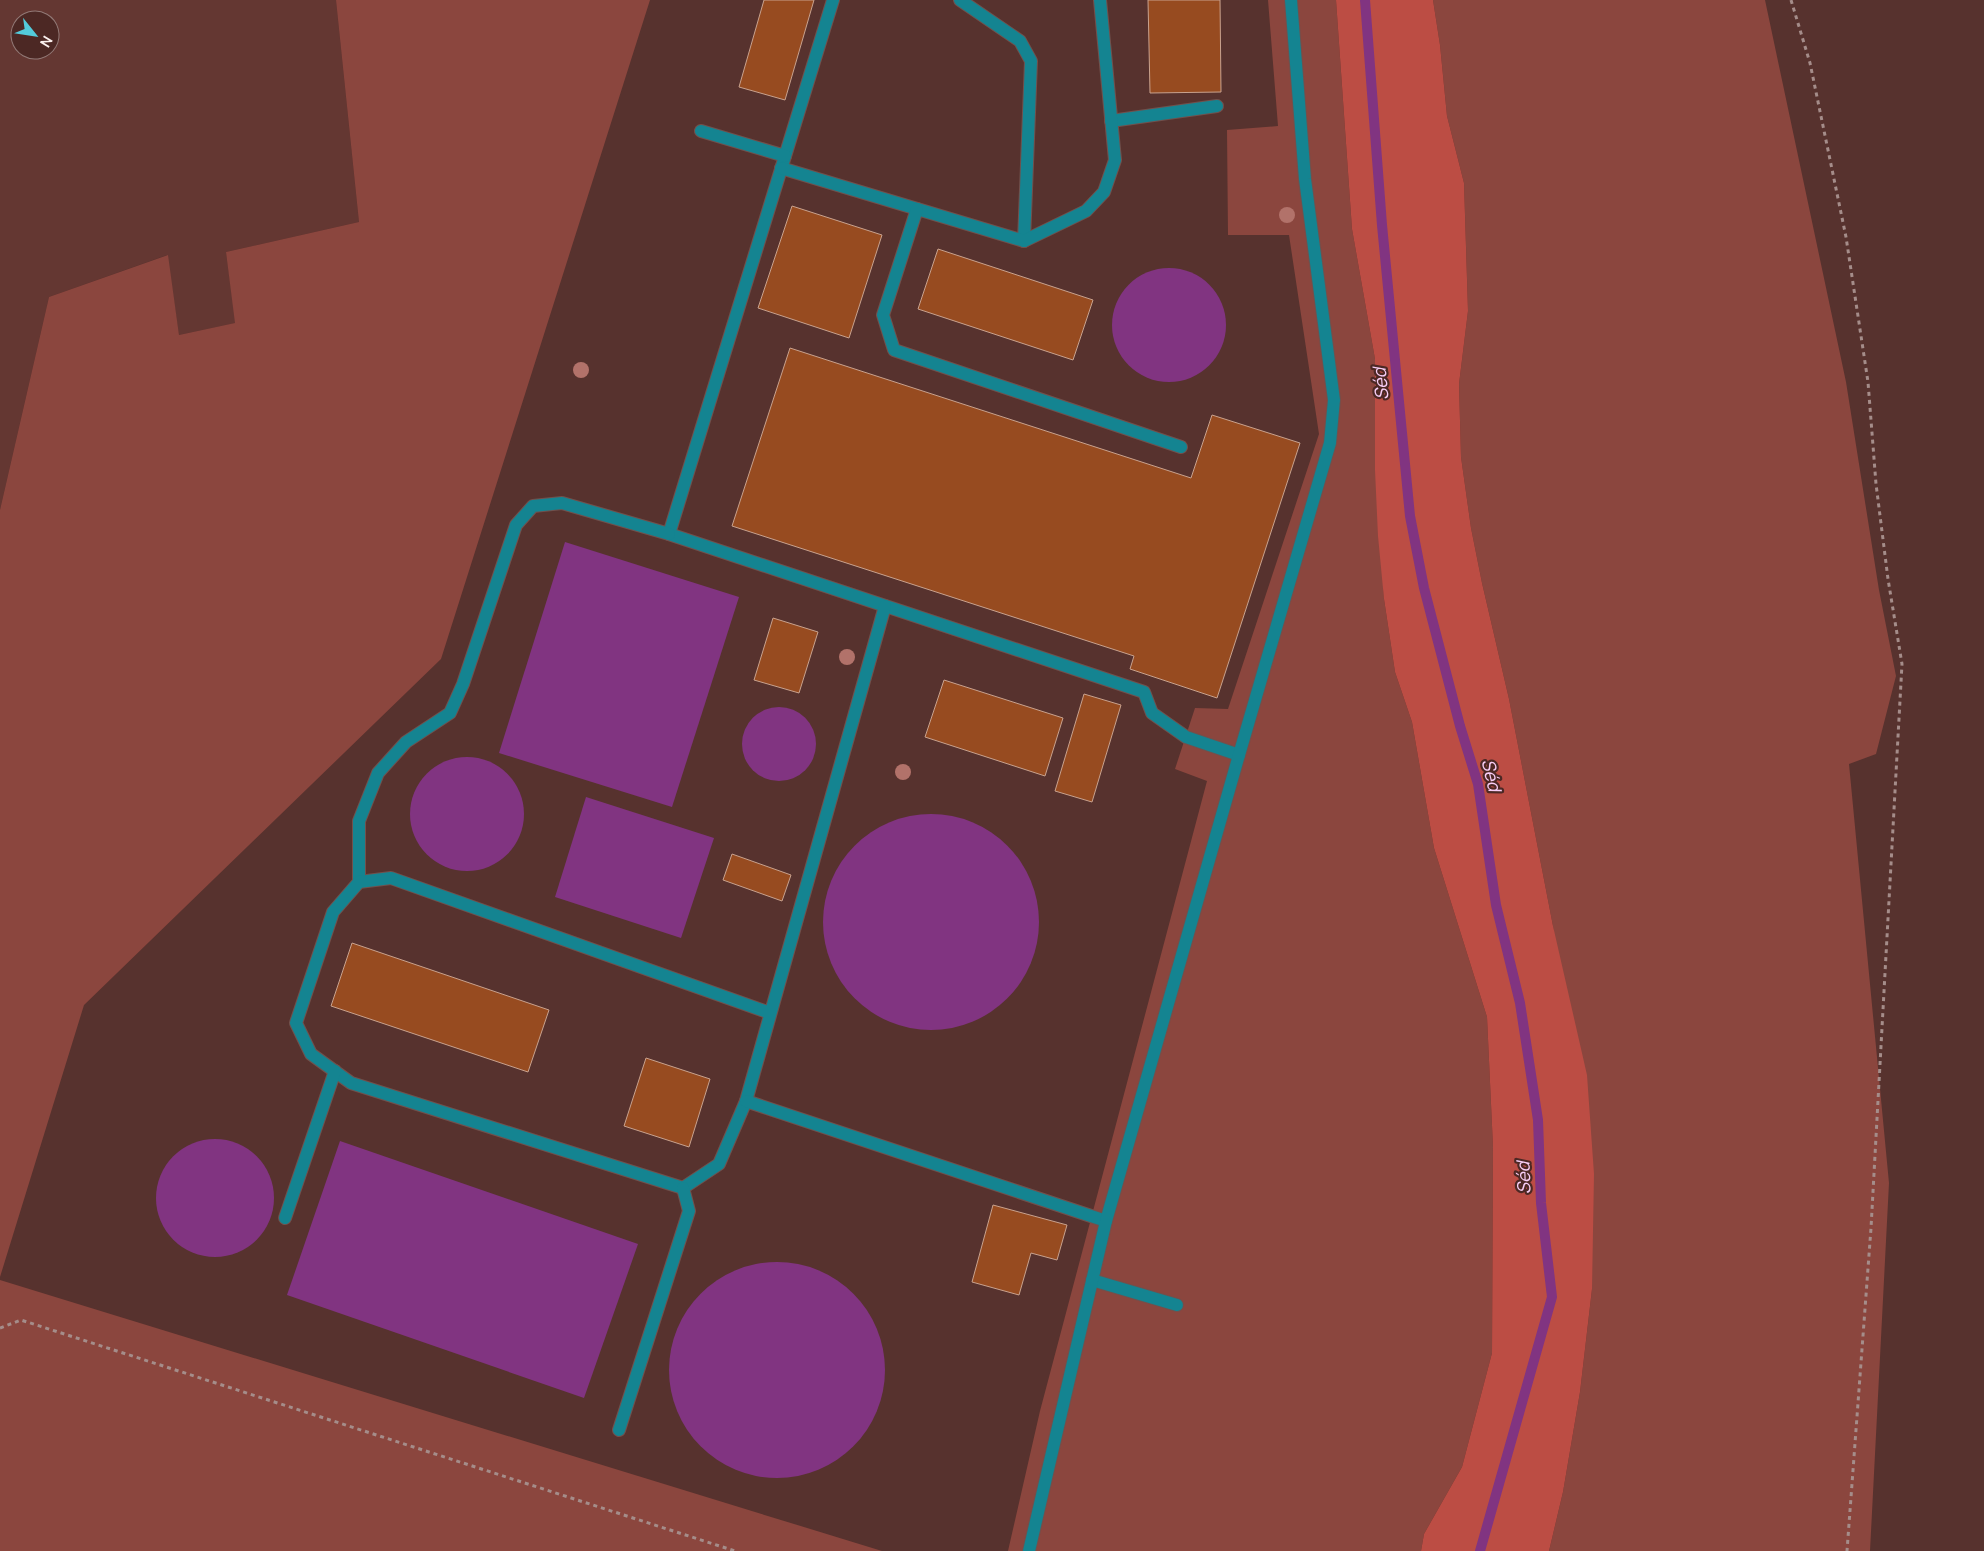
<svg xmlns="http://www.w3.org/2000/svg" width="1984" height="1551" font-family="Manrope,sans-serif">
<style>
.built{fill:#643732;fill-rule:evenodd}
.green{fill:#8b463e}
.forest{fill:#bc4d44}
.water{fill:#813481}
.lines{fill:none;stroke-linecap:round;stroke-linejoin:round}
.stream{stroke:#813481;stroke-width:10}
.building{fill:#974b20;stroke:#c9a28e}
.minor-casing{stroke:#71514d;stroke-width:14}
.path{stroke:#a58d8a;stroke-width:3;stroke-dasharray:4 4;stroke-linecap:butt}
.minor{stroke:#148491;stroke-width:12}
.tree{fill:#b2726a}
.labels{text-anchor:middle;stroke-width:4.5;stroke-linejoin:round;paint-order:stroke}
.water-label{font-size:18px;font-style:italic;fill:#f8cef6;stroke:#4c2824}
</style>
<rect width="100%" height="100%" fill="#57322e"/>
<path class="built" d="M0,0H336L359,222L226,252L236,323L179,335L167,255L49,297L0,510ZM20,20H50V50H20Z"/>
<g class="green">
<polygon points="336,0 650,0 441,659 84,1005 0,1277 0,510 49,297 168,255 179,335 235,323 226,252 359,222"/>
<polygon points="1268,0 1336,0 1352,229 1375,359 1375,415 1384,599 1395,672 1412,722 1434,848 1487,1017 1493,1147 1492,1353 1462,1467 1424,1534 1421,1551 1008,1551 1040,1411 1207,781 1175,769 1195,708 1228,709 1319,434 1289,235 1228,235 1227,130 1278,126"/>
<polygon points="1433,0 1765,0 1846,382 1879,590 1896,676 1876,754 1849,764 1889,1183 1870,1551 1549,1551 1563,1492 1580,1392 1592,1289 1553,926 1509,699 1482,583 1471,528 1461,457 1459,384 1468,311 1464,183 1447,116 1440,45"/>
<polygon points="0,1280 882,1551 0,1551"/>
</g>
<polygon class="forest" points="1336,0 1433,0 1440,45 1447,116 1464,183 1468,311 1459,384 1461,457 1471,528 1482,583 1509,699 1553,926 1587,1075 1594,1174 1592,1289 1580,1392 1563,1492 1549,1551 1421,1551 1424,1534 1462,1467 1492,1353 1493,1147 1487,1017 1434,848 1412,722 1395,672 1384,599 1378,536 1375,470 1375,359 1352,229"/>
<g class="water">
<circle cx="1169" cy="325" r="57"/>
<polygon points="565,542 739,597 672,807 499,753"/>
<circle cx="779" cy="744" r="37"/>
<circle cx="467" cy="814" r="57"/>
<polygon points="586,797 714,838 681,938 555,897"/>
<circle cx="931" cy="922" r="108"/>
<circle cx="215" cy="1198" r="59"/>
<polygon points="340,1141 638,1244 584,1398 287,1295"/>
<circle cx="777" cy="1370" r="108"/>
</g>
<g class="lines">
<polyline class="stream" points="1365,0 1382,225 1410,516 1424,588 1460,726 1478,784 1496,905 1520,1003 1538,1120 1541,1203 1552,1297 1480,1551"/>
</g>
<g class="building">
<polygon points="764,0 814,0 785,100 739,87"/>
<polygon points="1148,0 1220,0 1221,92 1150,93"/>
<polygon points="792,206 882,235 849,338 758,308"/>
<polygon points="938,249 1093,300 1073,360 918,309"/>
<polygon points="790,348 1191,478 1212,415 1300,443 1217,698 1130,669 1134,656 732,526"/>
<polygon points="773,618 818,632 799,693 754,680"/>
<polygon points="944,680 1063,718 1045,776 925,737"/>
<polygon points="1084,694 1121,705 1092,802 1055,791"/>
<polygon points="732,854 791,875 782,901 723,880"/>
<polygon points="352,943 549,1010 528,1072 331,1006"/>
<polygon points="646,1058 710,1079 689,1147 624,1126"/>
<polygon points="993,1205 1067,1225 1057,1260 1031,1253 1019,1295 972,1282"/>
</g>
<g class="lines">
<g class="minor-casing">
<g id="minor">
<polyline points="833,0 669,534 1144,692 1152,713 1186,737 1239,755"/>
<polyline points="960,0 1020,41 1031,61 1024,241"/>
<polyline points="1111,121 1217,106"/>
<polyline points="701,131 785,156"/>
<polyline points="781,168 1024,241 1086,211 1104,192 1115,160 1100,0"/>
<polyline points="917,209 883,315 894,350 1181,447"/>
<polyline points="359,882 359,821 378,773 406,742 450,713 463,684 516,525 533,506 562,503 669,534"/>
<polyline points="770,1013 391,878 359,882 333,912 296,1023 311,1054 351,1083 683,1188 719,1164 746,1101 885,606"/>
<polyline points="746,1101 1106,1221"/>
<polyline points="285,1218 335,1071"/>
<polyline points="1092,1280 1177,1305"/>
<polyline points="619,1430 689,1211 683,1188"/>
<polyline points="1029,1551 1106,1221 1239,755 1330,443 1334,400 1305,179 1291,0"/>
</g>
</g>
<g class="path">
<polyline points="1791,0 1810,63 1846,237 1868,382 1876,484 1888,579 1902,664 1871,1228 1847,1551"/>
<polyline points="0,1328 21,1320 735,1551"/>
</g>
<use href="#minor" class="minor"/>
</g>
<g class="tree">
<circle cx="1287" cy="215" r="8"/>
<circle cx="581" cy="370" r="8"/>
<circle cx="847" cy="657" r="8"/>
<circle cx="903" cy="772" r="8"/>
</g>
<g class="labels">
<g class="water-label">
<text transform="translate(1381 384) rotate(-95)" y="6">Séd</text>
<text transform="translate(1491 775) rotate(77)" y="6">Séd</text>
<text transform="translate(1524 1178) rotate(-92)" y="6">Séd</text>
</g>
</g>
<g transform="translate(35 35) rotate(120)"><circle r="24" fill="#4c2824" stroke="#927976"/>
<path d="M0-4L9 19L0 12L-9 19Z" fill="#53cbdb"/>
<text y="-8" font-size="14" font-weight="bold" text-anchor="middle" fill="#fcf2f0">N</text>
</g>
</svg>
